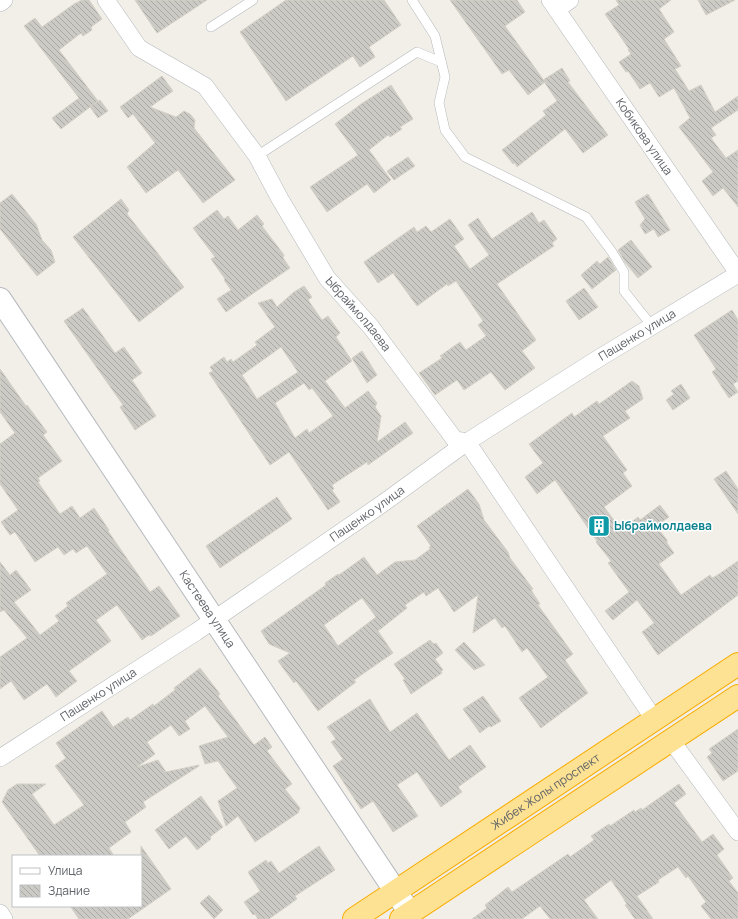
<svg xmlns="http://www.w3.org/2000/svg" width="738" height="919" font-family="Manrope,sans-serif">
<style>
.building{fill:url(#building-back-hatch);stroke:#d6d1c6;fill-rule:evenodd}
.lines{fill:none;stroke-linecap:round;stroke-linejoin:round}
.lane-casing{stroke:#b5b8bc;stroke-width:10}
.street-casing{stroke:#b5b8bc;stroke-width:18}
.secondary-casing{stroke:#b6babf;stroke-width:24}
.highway-casing{stroke:#f9ab00;stroke-width:24}
.lane{stroke:#fff;stroke-width:9}
.street{stroke:#fff;stroke-width:17}
.secondary{stroke:#fff;stroke-width:22}
.highway{stroke:#fde293;stroke-width:22}
.labels{text-anchor:middle;stroke-width:3;stroke-linejoin:round;paint-order:stroke}
.street-label{font-size:12px;fill:#5f6368;stroke:#fff}
.culture-label{font-size:12px;font-weight:bold;fill:#0d838f;stroke:#fff;text-anchor:start}
</style>
<defs>
<pattern id="building-back-hatch" width="6" height="6" patternUnits="userSpaceOnUse"><rect width="6" height="6" fill="#cccac5"/><path d="M-1 5l2 2M0 0l6 6M5-1l2 2" fill="none" stroke="#a9a8a4"/></pattern>
</defs>
<rect width="100%" height="100%" fill="#f1efe8"/>
<g class="building">
<polygon points="82,0 89,0 102,19 91,27 92,30 83,36 81,33 59,50 98,101 61,129 52,118 79,98 24,26 35,18 42,27 74,4"/>
<polygon points="135,0 207,0 157,33"/>
<polygon points="286,0 384,0 401,25 369,47 375,57 360,67 353,56 286,101 240,32"/>
<polygon points="450,0 517,0 525,12 505,26 545,82 528,95 509,70 502,74"/>
<polygon points="616,0 671,0 659,9 674,32 664,39 681,66 675,69 689,91 701,85 715,112 738,96 738,110 711,128 716,135 711,138 726,158 738,150 738,207 723,188 713,196 702,181 713,172 679,127 690,118 674,88 659,97 650,83 640,89 628,71 626,72 619,62 631,54 628,50 629,49 605,14 619,5"/>
<polygon points="698,0 735,0 706,15"/>
<polygon points="562,68 570,81 568,82 608,135 583,153 565,129 517,167 515,163 513,164 502,150 546,115 543,111 557,101 543,80"/>
<polygon points="162,76 173,91 150,107 176,117 184,111 190,114 195,120 194,128 235,180 203,203 178,170 146,193 127,167 155,143 133,114 128,118 120,107"/>
<polygon points="391,85 413,119 400,127 402,129 390,137 388,135 369,150 391,180 374,193 367,184 327,212 310,187 358,155 335,124 361,104"/>
<polygon points="100,100 108,111 98,118 90,107"/>
<polygon points="408,157 415,166 394,180 387,171"/>
<polygon points="12,194 36,224 42,240 51,250 55,262 37,276 0,229 0,203"/>
<polygon points="648,194 670,230 658,237 654,229 645,234 640,225 645,219 635,202"/>
<polygon points="121,199 129,210 127,214 184,287 139,322 73,237"/>
<polygon points="217,210 224,219 228,216 238,230 257,215 264,224 262,226 284,255 283,258 290,268 226,312 217,299 231,290 224,280 225,279 211,259 215,257 193,228"/>
<polygon points="532,212 539,223 544,220 557,239 552,243 554,246 497,284 536,340 522,351 535,368 505,390 491,372 464,390 457,380 435,395 419,373 442,358 440,356 460,342 466,350 486,336 478,325 483,321 456,281 448,286 447,284 417,306 393,273 378,283 364,262 414,227 417,232 426,226 431,232 450,219 464,239 454,246 470,269 489,255 468,225 478,218 492,239"/>
<polygon points="631,240 652,267 638,278 625,262 618,250"/>
<polygon points="608,257 616,270 592,289 581,275 597,261 600,264"/>
<path d="M304,286L312,297L308,300L322,320L328,316L340,333L336,337L352,361L325,381L345,408L368,391L377,403L375,407L381,416L377,442L405,422L413,433L368,465L367,462L332,485L334,489L332,490L340,502L328,510L289,452L270,465L209,373L213,371L210,367L224,357L227,362L231,359L233,362L257,345L255,342L275,327L258,303L272,299L277,307L294,292ZM281,347L298,372L257,399L242,375ZM304,383L309,390L312,388L333,416L309,433L307,429L295,438L275,403Z"/>
<polygon points="584,288 598,307 579,320 566,301"/>
<polygon points="83,308 115,353 124,347 142,373 132,380 156,416 135,430 120,407 123,405 64,321"/>
<polygon points="732,310 738,320 738,381 733,384 738,392 729,398 712,372 716,369 694,335"/>
<polygon points="362,351 377,375 367,383 352,358"/>
<polygon points="0,369 26,406 27,405 47,432 43,435 62,461 38,478 40,481 38,482 60,514 72,506 80,518 94,508 109,530 108,531 150,592 159,586 180,616 151,636 149,635 142,640 117,605 96,620 111,641 69,671 77,681 56,697 47,684 24,700 11,681 0,689 0,657 27,638 4,610 0,612 0,562 10,575 16,570 31,590 14,602 40,635 59,621 55,616 68,606 66,603 107,574 87,546 76,553 73,549 64,555 58,547 35,562 15,532 10,535 1,522 18,510 0,484 0,444 15,433 0,412"/>
<polygon points="632,381 639,386 643,399 625,411 630,418 603,436 627,470 623,473 632,486 604,507 620,528 627,523 629,524 638,517 640,520 660,505 669,517 656,526 667,540 667,543 674,553 659,564 681,595 710,575 712,578 716,576 738,561 738,595 658,655 642,632 654,623 637,600 613,620 605,611 629,592 608,563 611,561 596,542 597,541 555,480 537,494 525,477 543,463 529,444 572,413 574,417 597,401 599,404"/>
<polygon points="681,384 690,398 673,410 666,400 674,394 671,391"/>
<polygon points="726,471 738,489 738,514 714,479"/>
<path d="M468,489L479,504L484,520L508,552L510,558L533,589L531,590L540,604L538,605L573,654L565,660L588,693L541,728L519,698L548,677L527,648L522,652L505,626L502,628L495,618L473,633L478,595L454,612L438,588L426,596L424,592L405,605L407,608L378,631L393,653L354,680L356,682L318,711L296,681L294,683L278,661L290,653L269,644L261,631L326,585L325,583L338,574L339,575L364,557L377,575L395,562L415,560L430,549L429,547L431,546L417,526ZM362,598L376,617L338,646L324,625Z"/>
<polygon points="277,497 292,519 220,568 206,546"/>
<polygon points="430,640 434,644 436,643 443,653 435,659 443,670 441,671 442,673 411,694 403,680 405,679 394,664"/>
<polygon points="464,642 485,665 474,670 455,650"/>
<polygon points="200,668 220,694 218,696 254,745 265,737 272,747 267,751 292,784 285,789 300,808 298,813 255,842 238,816 226,826 218,801 237,788 218,761 205,764 199,746 228,737 205,706 185,721 190,729 179,736 171,725 147,742 155,754 137,767 158,760 166,772 199,765 199,766 143,802 146,807 125,822 131,832 109,848 114,856 40,856 2,802 8,790 17,784 46,784 32,794 54,825 84,805 55,766 66,758 56,743 102,711 113,727 128,717 130,720 153,704 154,706 175,690 174,688"/>
<polygon points="483,696 501,721 491,727 489,726 480,733 463,709"/>
<polygon points="370,699 390,732 417,713 449,760 470,745 486,767 458,787 462,792 441,807 417,772 397,785 418,816 393,832 373,801 361,809 333,766 343,759 331,742 336,739 327,727"/>
<polygon points="738,729 738,771 723,781 707,757 712,753 709,749"/>
<polygon points="679,784 686,794 674,803 702,842 713,834 724,849 717,855 733,878 729,881 738,893 738,919 711,919 701,906 706,902 688,876 686,878 678,867 658,880 659,882 637,896 653,919 635,919 625,905 627,904 624,900 624,899 611,880 584,900 598,919 550,919 540,906 522,919 472,919 487,908 485,905 508,887 512,892 568,854 570,857 594,840 591,836 609,824 610,826 634,810 635,812 641,808 642,810"/>
<polygon points="201,796 223,827 210,837 211,839 197,850 186,836 169,849 155,830"/>
<polygon points="141,846 171,889 128,919 79,919 70,906 141,906"/>
<polygon points="319,846 335,870 295,896 297,899 269,919 258,919 255,914 253,915 244,902 260,891 248,872 266,860 268,863 271,861 279,873"/>
<polygon points="209,895 223,910 214,919 200,903"/>
</g>
<g class="lines">
<g class="lane-casing">
<g id="lane">
<polyline points="412,0 435,36 445,77 439,103 445,130 465,157 586,217 612,252 624,272 624,291 652,326"/>
<polyline points="211,27 253,0"/>
<polyline points="257,156 417,52 441,62"/>
</g>
</g>
<g class="street-casing">
<g id="street">
<path id="s1" d="M106,0L139,48L205,86L257,156L280,199L327,278L371,327L455,440L467,442L654,719"/>
<path id="s2" d="M550,0L738,273"/>
<polyline points="0,3 4,0"/>
<polyline points="557,9 570,0"/>
<polyline points="671,740 738,832"/>
<path id="s3" d="M0,758L196,632L382,504L467,442L596,360L738,274"/>
<polyline points="0,913 4,919"/>
</g>
</g>
<g class="secondary-casing">
<g id="secondary">
<path id="s4" d="M0,299L410,913"/>
</g>
</g>
<g class="highway-casing">
<g id="highway">
<path id="s5" d="M354,919L738,664"/>
<polyline points="401,919 738,696"/>
</g>
</g>
<use href="#lane" class="lane"/>
<use href="#street" class="street"/>
<use href="#secondary" class="secondary"/>
<use href="#highway" class="highway"/>
</g>
<defs>
<g id="building-square" transform="scale(1.15)"><rect x="-9" y="-9" width="18" height="18" rx="4" fill="#0f9aa8" stroke="#fff"/><path d="M-4-6H4V6H1V3H-1V6H-4ZM-2.5-4.3h1.7v1.8h-1.7ZM.8-4.3h1.7v1.8H.8ZM-2.5-1h1.7V.8h-1.7ZM.8-1h1.7V.8H.8Z" fill="#fff"/></g>
</defs>
<g fill-rule="evenodd">
<use href="#building-square" x="599" y="526"/>
</g>
<g class="labels">
<g class="street-label">
<text dy="4" stroke="none"><textPath href="#s2" startOffset="166">Кобикова улица</textPath></text>
<text dy="4" stroke="none"><textPath href="#s1" startOffset="410">Ыбраймолдаева</textPath></text>
<text dy="4" stroke="none"><textPath href="#s3" startOffset="765">Пащенко улица</textPath></text>
<text dy="4" stroke="none"><textPath href="#s3" startOffset="441">Пащенко улица</textPath></text>
<text dy="4" stroke="none"><textPath href="#s4" startOffset="373">Кастеева улица</textPath></text>
<text dy="4" stroke="none"><textPath href="#s3" startOffset="117">Пащенко улица</textPath></text>
<text dy="4" stroke="none"><textPath href="#s5" startOffset="230">Жибек Жолы проспект</textPath></text>
</g>
<g class="culture-label">
<text x="614" y="530">Ыбраймолдаева</text>
</g>
</g>
<rect x="12" y="855" width="130" height="52" fill="#ffffff" stroke="#bfc1c3"/>
<rect x="20" y="868" width="20" height="6" fill="#ffffff" stroke="#bfc1c3"/>
<text x="48" y="875" font-size="12" fill="#5f6368">Улица</text>
<rect x="20" y="885" width="20" height="12" fill="url(#building-back-hatch)" stroke="#bfc1c3"/>
<text x="48" y="895" font-size="12" fill="#5f6368">Здание</text>
</svg>
